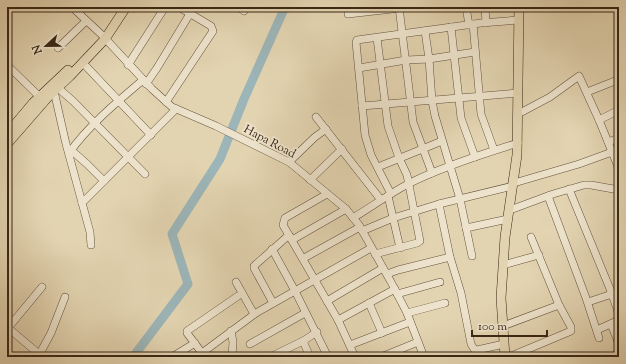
<svg xmlns="http://www.w3.org/2000/svg" width="626" height="364" font-family="'Sorts Mill Goudy',serif">
<style>
.lines{fill:none;stroke-linecap:round;stroke-linejoin:round}
.river{stroke:#9cb5b8;stroke-width:9}
.minor-casing{stroke:#64523d;stroke-width:8}
.major-casing{stroke:#392716;stroke-width:10}
.minor{stroke:#ede3cc;stroke-width:7}
.major{stroke:#e3d4b1;stroke-width:9}
.labels{text-anchor:middle;stroke-width:3.5;stroke-linejoin:round;paint-order:stroke}
.street-label{font-size:12px;fill:#392716;stroke:#ede3cc}
</style>
<rect width="100%" height="100%" fill="#e3d4b1"/>
<filter id="stains"><feTurbulence type="fractalNoise" baseFrequency=".005" numOctaves="4"/><feColorMatrix values="0 0 0 0 .2 0 0 0 0 .09 0 0 0 0 .02 0 0 0 .5 -.17"/></filter>
<radialGradient id="worn" r=".72"><stop offset=".6" stop-color="#630" stop-opacity="0"/><stop offset="1" stop-color="#630" stop-opacity=".3"/></radialGradient>
<g class="lines">
<polyline class="river" points="133,357 188,284 172,234 220,159 244,99 285,7"/>
<g class="minor-casing">
<g id="minor">
<polyline points="72,7 102,35 152,89 172,107 216,126 289,162 346,209 359,225 391,282 407,313 424,357"/>
<polyline points="238,7 244,11"/>
<polyline points="399,7 413,122 432,173"/>
<polyline points="466,7 469,25"/>
<polyline points="485,7 486,23"/>
<polyline points="348,14 410,7"/>
<polyline points="473,24 481,114 494,150"/>
<polyline points="451,27 461,118 475,157"/>
<polyline points="425,31 429,59 432,101 435,116 460,199 472,256"/>
<polyline points="58,48 86,21"/>
<polyline points="83,63 151,135"/>
<polyline points="7,65 43,100"/>
<polyline points="128,65 165,7"/>
<polyline points="359,68 406,60 429,59 475,52"/>
<polyline points="146,84 157,68 194,7"/>
<polyline points="58,88 73,101 145,174"/>
<polyline points="54,91 66,144 90,232 91,245"/>
<polyline points="587,92 615,81"/>
<polyline points="166,102 213,31 211,26 179,7"/>
<polyline points="362,106 518,93"/>
<polyline points="518,114 550,97 579,76 599,120 619,169"/>
<polyline points="316,117 381,200"/>
<polyline points="599,120 619,110"/>
<polyline points="608,142 619,138"/>
<polyline points="71,150 87,164 104,181"/>
<path d="M69,153C89,125 117,102 143,80"/>
<polyline points="289,162 315,137 326,129"/>
<polyline points="378,167 442,141"/>
<polyline points="310,180 342,149"/>
<polyline points="514,183 579,164 612,152"/>
<polyline points="569,189 610,289 619,314"/>
<polyline points="327,194 285,218 283,225 338,320 355,357"/>
<polyline points="391,194 371,155 365,135 356,42 357,40 481,23 518,20"/>
<polyline points="388,196 400,248"/>
<polyline points="548,196 586,298 599,338"/>
<polyline points="82,203 176,109"/>
<polyline points="439,204 450,257 461,293 471,344 474,349 477,350 504,344"/>
<polyline points="510,210 553,194 584,185 591,185 619,190"/>
<path d="M353,218C371,207 389,194 408,184C441,167 482,154 518,143"/>
<polyline points="466,228 508,219"/>
<polyline points="362,231 393,218 439,204 513,186"/>
<polyline points="292,240 346,209"/>
<polyline points="272,249 295,291 328,357"/>
<polyline points="375,254 417,243 420,241 407,175 399,158 388,126 377,38"/>
<polyline points="304,258 360,227"/>
<polyline points="503,265 539,255"/>
<polyline points="387,274 398,270 450,257"/>
<polyline points="236,282 254,314"/>
<polyline points="397,294 440,282"/>
<polyline points="327,301 383,268"/>
<polyline points="588,302 612,294"/>
<polyline points="273,303 254,268 254,266 289,235"/>
<polyline points="369,303 382,333"/>
<polyline points="407,313 445,303"/>
<polyline points="338,320 395,289"/>
<polyline points="611,324 619,344"/>
<polyline points="503,326 559,305"/>
<polyline points="7,327 39,354"/>
<polyline points="8,328 42,287"/>
<polyline points="597,330 619,320"/>
<polyline points="231,331 233,342 232,357"/>
<polyline points="303,341 310,357"/>
<polyline points="250,344 305,313"/>
<polyline points="350,345 410,322"/>
<polyline points="202,353 256,313 371,248"/>
<polyline points="38,357 51,333 65,297"/>
<polyline points="172,357 195,343"/>
<polyline points="205,357 187,333 187,331 238,296"/>
<polyline points="253,357 253,356 255,357"/>
<polyline points="270,357 303,341 317,332"/>
<polyline points="381,357 418,342"/>
<polyline points="509,357 571,331 571,327 559,305 531,237"/>
<polyline points="611,357 619,353"/>
</g>
</g>
<g class="major-casing">
<g id="major">
<polyline points="7,134 33,103 68,70"/>
<polyline points="7,144 48,97 70,76 105,39 126,7"/>
<polyline points="505,357 501,298 505,237 517,155 519,7"/>
</g>
</g>
<use href="#minor" class="minor"/>
<use href="#major" class="major"/>
</g>
<g class="labels">
<g class="street-label">
<text transform="translate(270 141) rotate(28)" y="4">Hapa Road</text>
</g>
</g>
<rect width="626" height="364" fill="none" stroke="#e3d4b1" stroke-width="24"/>
<rect x="8" y="8" width="610" height="348" fill="none" stroke="#392716" stroke-width="2"/>
<rect x="12" y="12" width="602" height="340" fill="none" stroke="#392716"/>
<g transform="translate(46 46) rotate(248)" stroke="#ede3cc" stroke-width="3" paint-order="stroke">
<path d="M0-3L7 15L0 10L-7 15Z" fill="#392716"/>
<text y="-6" font-size="11" font-weight="bold" text-anchor="middle" fill="#392716">N</text>
</g>
<path d="M472 330v6h75v-6" fill="none" stroke="#392716" stroke-width="2"/>
<text x="478" y="330" font-size="12" fill="#392716" stroke="#ede3cc" stroke-width="3" paint-order="stroke">100 m</text>
<rect width="100%" height="100%" filter="url(#stains)"/>
<rect width="100%" height="100%" fill="url(#worn)"/>
</svg>
